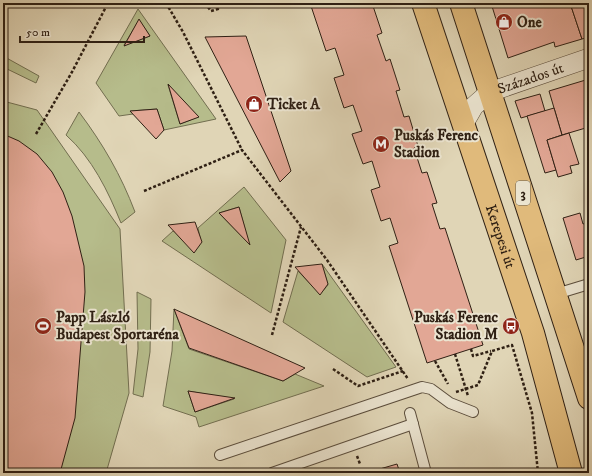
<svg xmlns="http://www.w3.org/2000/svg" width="592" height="476" font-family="'IM FELL DW Pica',serif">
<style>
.green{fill:#b6bc8b;stroke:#726e50;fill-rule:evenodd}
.building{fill:#e2a795;stroke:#2f2014}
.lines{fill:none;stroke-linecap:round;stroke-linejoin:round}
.service-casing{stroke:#5b4d3c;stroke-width:12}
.minor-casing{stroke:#5b4d3c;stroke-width:20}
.primary-casing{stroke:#2f2014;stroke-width:24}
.path{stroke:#2f2014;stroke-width:2.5;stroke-dasharray:3 2;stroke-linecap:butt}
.service{stroke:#ebe4d0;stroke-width:10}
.minor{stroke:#ebe4d0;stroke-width:19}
.primary{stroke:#e0ba7b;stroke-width:22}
.labels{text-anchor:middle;stroke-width:4;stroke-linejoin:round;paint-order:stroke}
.shield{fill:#ebe4d0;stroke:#675b4c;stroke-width:1}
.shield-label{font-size:14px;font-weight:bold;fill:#2f2014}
.poi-label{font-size:15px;font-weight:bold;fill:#2f2014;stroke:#ebe4d0;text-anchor:start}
.street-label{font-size:15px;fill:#2f2014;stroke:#ebe4d0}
</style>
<rect width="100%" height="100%" fill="#e0d5b6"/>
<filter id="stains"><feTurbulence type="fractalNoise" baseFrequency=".005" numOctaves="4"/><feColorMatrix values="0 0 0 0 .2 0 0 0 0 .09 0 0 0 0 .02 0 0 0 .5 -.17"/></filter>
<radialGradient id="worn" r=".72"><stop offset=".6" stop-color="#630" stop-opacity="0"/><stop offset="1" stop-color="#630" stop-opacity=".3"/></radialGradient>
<g class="green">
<path d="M138,9L216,119L164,130L157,109L131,111L133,114L119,116L96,83ZM139,20L150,36L125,45H124ZM168,85L198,117L180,124Z"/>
<polygon points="3,56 39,76 36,83 3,67"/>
<polygon points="3,101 37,110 120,229 129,393 106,473 3,473"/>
<path d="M79,112C103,144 121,175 135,212L121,223C108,191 92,158 66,135Z"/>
<path d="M244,187L286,240L271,313L162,241L173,231L201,242L198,228ZM239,207L249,244L219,213Z"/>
<polygon points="322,264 396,367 367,377 283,322 298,271 320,294 328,285"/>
<polygon points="137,292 151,299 150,352 143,397 133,394 138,349"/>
<path d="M174,309L189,349L283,381L295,374L324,386L199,427L196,417L163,406L172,351ZM188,391L234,399L195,412Z"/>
</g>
<g class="building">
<polygon points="310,3 372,3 382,33 377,35 386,61 390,59 400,90 396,91 404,117 409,116 418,146 414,148 422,173 427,172 437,203 432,204 440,229 445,228 483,345 427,363 389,246 398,243 390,218 381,221 371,190 380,187 372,161 363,164 352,134 362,131 353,105 344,108 334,78 344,75 335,48 326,51"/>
<polygon points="491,3 570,3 582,39 555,47 554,42 508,58"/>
<polygon points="570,3 587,3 589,9 589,37 582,39"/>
<polygon points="139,19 150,36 124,46"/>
<polygon points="246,36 291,171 280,182 205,37"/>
<polygon points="589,79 589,127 562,135 549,91"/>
<polygon points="168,84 199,117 180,124"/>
<polygon points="540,94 545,111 521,118 515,101"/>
<polygon points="554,108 562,135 547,140 556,170 545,173 527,116"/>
<polygon points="157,109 164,130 156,139 130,111"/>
<polygon points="569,133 579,164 570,166 572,173 558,177 547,140"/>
<polygon points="3,134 19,141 37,154 52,172 63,192 72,216 84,266 85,292 75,418 60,473 3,473"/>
<polygon points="239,207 250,245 219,213"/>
<polygon points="580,213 583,224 589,222 589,256 576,260 563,218"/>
<polygon points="195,222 202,242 194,253 168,225"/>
<polygon points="322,264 328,284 320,295 295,267"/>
<polygon points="174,309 305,368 283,381 189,348"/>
<polygon points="188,391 235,398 195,412"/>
<polygon points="397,464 400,473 366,473"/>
</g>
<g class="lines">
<g class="service-casing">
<g id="service">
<polyline points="556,294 589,284"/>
<polyline points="410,413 426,473"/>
<polyline points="220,455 422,387 431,389 450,403 473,412"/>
<polyline points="272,473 413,424"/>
</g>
</g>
<g class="minor-casing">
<g id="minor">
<path id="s1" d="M463,125L474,106L490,92L589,58"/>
</g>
</g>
<g class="primary-casing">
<g id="primary">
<path id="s2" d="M423,3L533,333L571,473"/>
<polyline points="461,3 589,398"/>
</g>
</g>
<g class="path">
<polyline points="166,3 183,32 242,150"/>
<polyline points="205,3 211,11 218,9 217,3"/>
<polyline points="232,3 235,3"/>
<polyline points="36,134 72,72 108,3"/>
<polyline points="144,191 242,150 327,260 408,379"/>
<polyline points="272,335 301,227"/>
<polyline points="471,349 473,356 491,351"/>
<polyline points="455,354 468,396"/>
<polyline points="435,361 448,384"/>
<polyline points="333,369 358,386 403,371"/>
<polyline points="456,392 478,385 492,351 512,345 532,413 538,473"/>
<polyline points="357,456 360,464"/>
</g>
<use href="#service" class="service"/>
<use href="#minor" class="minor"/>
<use href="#primary" class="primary"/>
</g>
<defs>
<g id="shop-disc" transform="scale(0.9)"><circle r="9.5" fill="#8f2418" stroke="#ebe4d0"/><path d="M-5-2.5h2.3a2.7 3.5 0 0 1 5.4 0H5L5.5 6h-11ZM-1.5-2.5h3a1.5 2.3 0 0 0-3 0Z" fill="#fff"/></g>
<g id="metro-disc" transform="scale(0.9)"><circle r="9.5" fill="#8f2418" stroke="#ebe4d0"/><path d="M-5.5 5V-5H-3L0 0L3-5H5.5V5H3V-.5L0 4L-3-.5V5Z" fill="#fff"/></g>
<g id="stadium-disc" transform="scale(0.9)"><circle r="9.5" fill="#8f2418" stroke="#ebe4d0"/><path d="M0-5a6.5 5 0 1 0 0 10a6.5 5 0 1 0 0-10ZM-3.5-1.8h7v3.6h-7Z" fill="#fff"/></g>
<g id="bus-disc" transform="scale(0.9)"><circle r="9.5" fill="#8f2418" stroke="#ebe4d0"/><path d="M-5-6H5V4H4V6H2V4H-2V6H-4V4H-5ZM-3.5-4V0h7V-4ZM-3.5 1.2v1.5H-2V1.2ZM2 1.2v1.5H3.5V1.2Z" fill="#fff"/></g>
</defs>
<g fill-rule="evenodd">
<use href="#shop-disc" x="504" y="22"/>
<use href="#shop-disc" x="254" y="104"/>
<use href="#metro-disc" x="381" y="144"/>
<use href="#stadium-disc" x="43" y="326"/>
<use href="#bus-disc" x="511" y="326"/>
</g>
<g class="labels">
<rect class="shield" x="516" y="181" width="14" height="24" rx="3"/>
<g class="shield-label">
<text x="523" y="198">3</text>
</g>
<g class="poi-label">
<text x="517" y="27">One</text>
<text x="267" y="109">Ticket A</text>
<text x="394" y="140">Puskás Ferenc<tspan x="394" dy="17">Stadion</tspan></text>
<text x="56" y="322">Papp László<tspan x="56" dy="17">Budapest Sportaréna</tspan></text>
<text x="498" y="322" text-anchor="end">Puskás Ferenc<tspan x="498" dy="17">Stadion M</tspan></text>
</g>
<g class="street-label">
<text dy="5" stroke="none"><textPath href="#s1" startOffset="86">Százados út</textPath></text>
<text dy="5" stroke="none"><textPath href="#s2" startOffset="246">Kerepesi út</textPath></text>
</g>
</g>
<rect width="592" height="476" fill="none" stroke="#e0d5b6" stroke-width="16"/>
<rect x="4" y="4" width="584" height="468" fill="none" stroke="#2f2014" stroke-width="2"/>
<rect x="8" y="8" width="576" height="460" fill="none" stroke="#2f2014"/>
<path d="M20 36v6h124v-6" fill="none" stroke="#2f2014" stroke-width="2"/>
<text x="26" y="36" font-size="12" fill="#2f2014" stroke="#ebe4d0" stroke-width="3" paint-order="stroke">50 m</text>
<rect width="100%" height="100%" filter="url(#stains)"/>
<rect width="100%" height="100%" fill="url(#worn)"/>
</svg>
